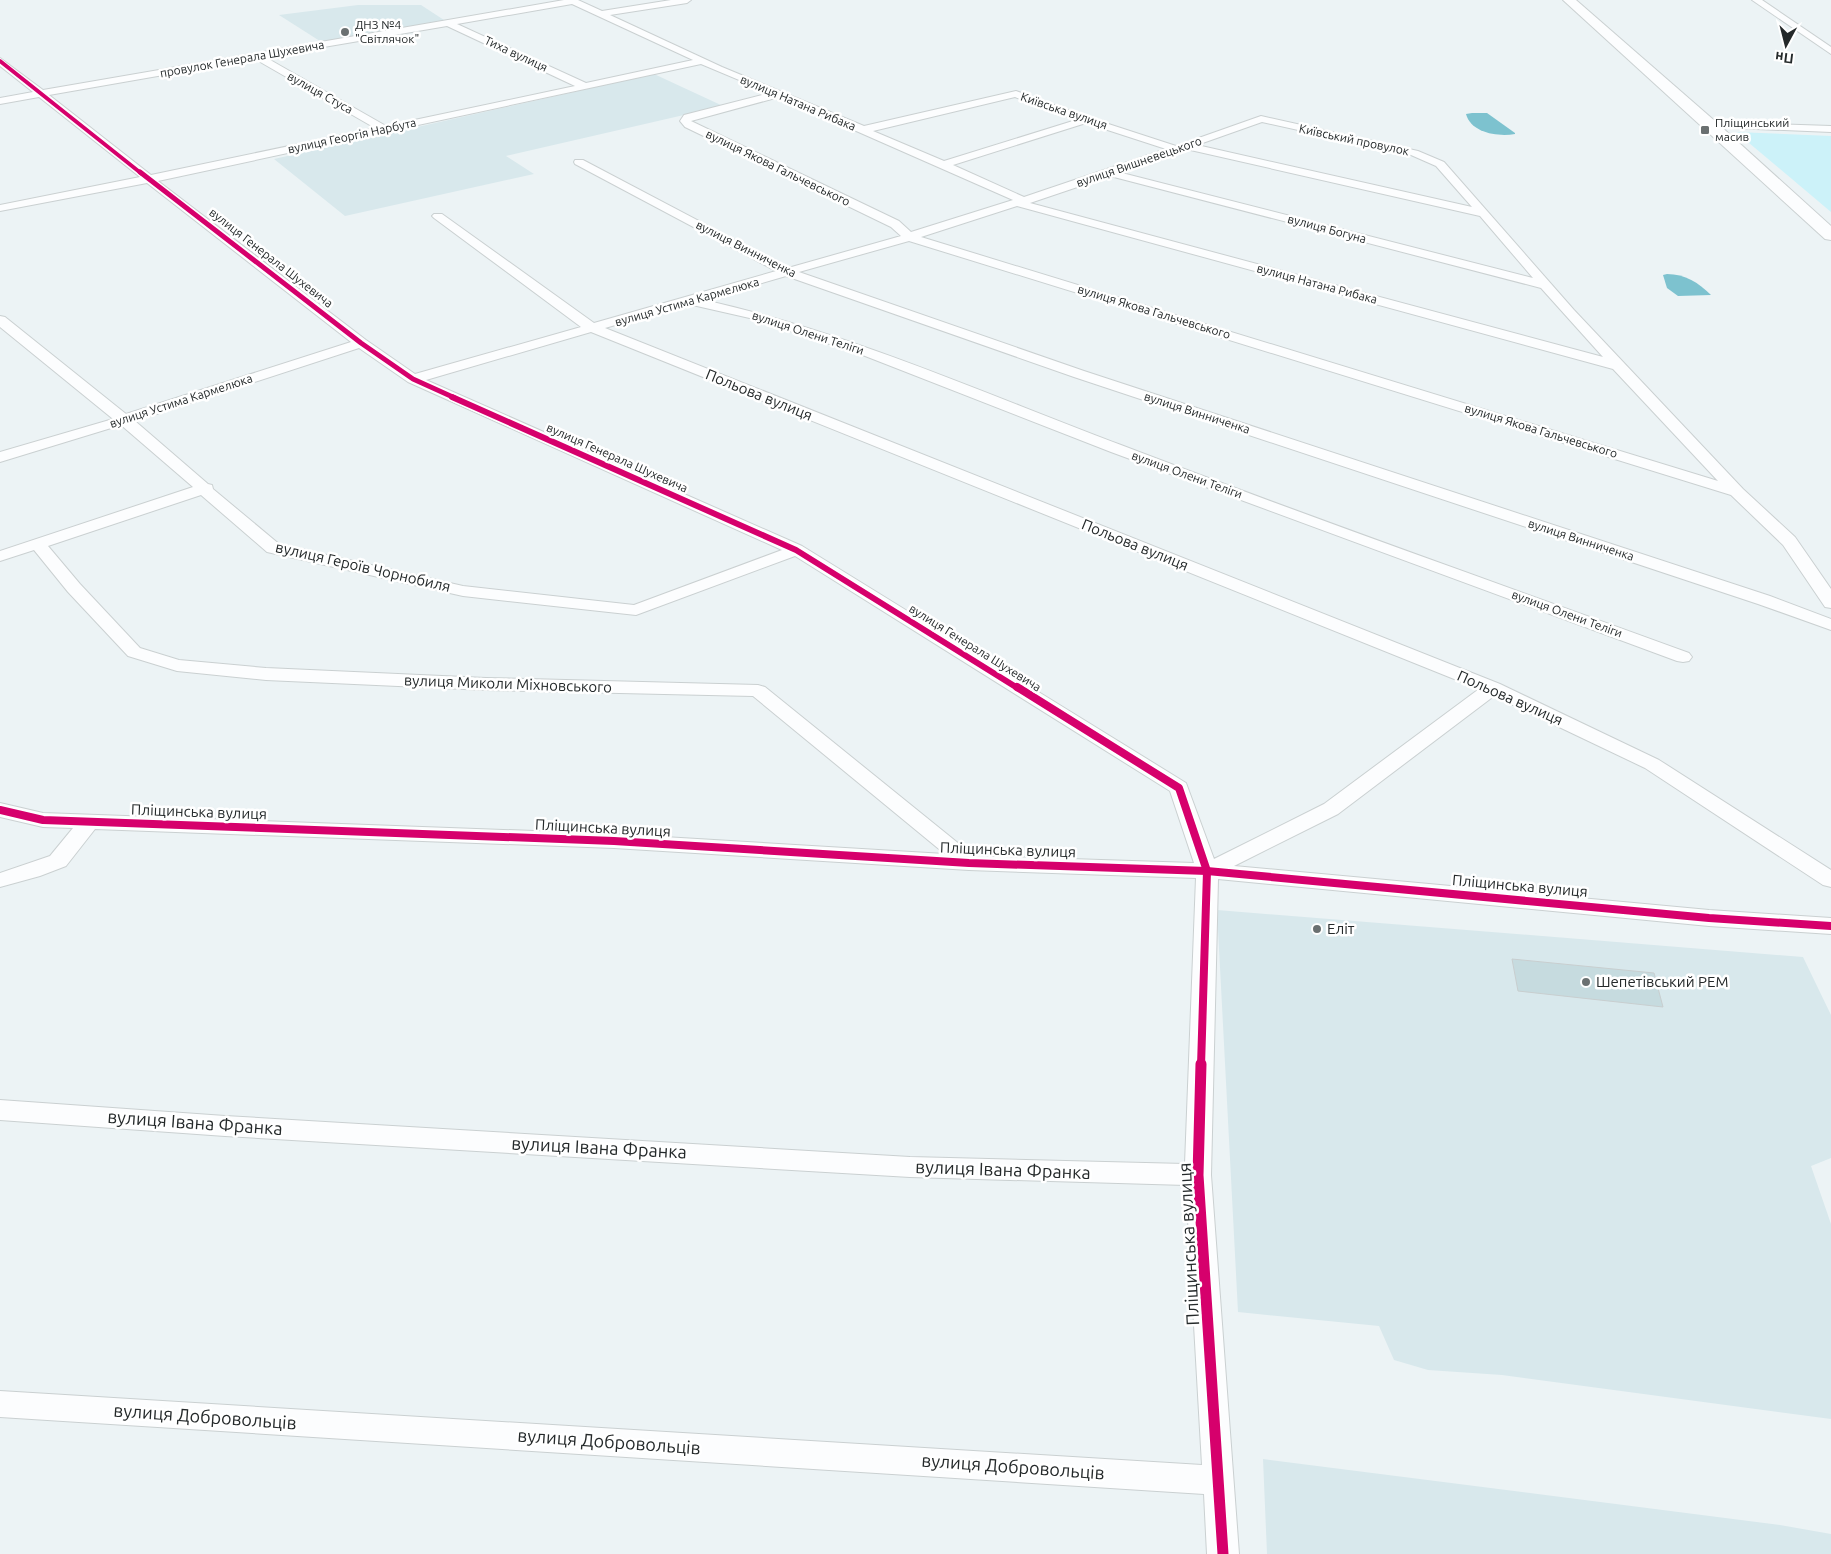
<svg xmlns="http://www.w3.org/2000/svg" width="1831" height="1554" font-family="Ubuntu,sans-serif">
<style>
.built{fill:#d8e8ec}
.green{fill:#ccf2f9}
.water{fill:#7dc2cf}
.building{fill:#c6dbdf;stroke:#c8cecf}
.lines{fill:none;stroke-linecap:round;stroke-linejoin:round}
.minor-casing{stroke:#cad0d1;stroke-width:2}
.primary-casing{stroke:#cad0d1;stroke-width:2}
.minor{fill:#fcfdfe;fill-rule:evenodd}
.primary{fill:#fcfdfe;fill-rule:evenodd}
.cycleway-far4-casing{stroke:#fff;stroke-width:5}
.cycleway-far3-casing{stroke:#fff;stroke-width:7}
.cycleway-far2-casing{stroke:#fff;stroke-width:9}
.cycleway-far1-casing{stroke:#fff;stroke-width:11}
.cycleway-casing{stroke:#fff;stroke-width:14}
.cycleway-far4{stroke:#d6006c;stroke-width:4}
.cycleway-far3{stroke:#d6006c;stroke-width:5}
.cycleway-far2{stroke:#d6006c;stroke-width:6}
.cycleway-far1{stroke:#d6006c;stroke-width:8}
.cycleway{stroke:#d6006c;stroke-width:11}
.poi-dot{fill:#6a7071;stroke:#fff;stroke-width:2}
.labels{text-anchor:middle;stroke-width:5;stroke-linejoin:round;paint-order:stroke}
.far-poi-label{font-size:12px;fill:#24292a;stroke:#fff;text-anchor:start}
.far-street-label{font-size:12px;fill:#24292a;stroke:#fff}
.street-label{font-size:15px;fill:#24292a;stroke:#fff}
.poi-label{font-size:15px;fill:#24292a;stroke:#fff;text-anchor:start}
.near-street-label{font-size:18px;fill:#24292a;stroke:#fff}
</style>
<rect width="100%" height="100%" fill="#ecf3f5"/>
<g class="built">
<polygon points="358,5 421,5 447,22 323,43 279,15"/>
<polygon points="654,74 723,106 506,156 534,174 345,216 274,159"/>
<polygon points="1217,910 1803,957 1831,1015 1831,1158 1811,1166 1831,1224 1831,1419 1502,1375 1428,1370 1394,1360 1379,1326 1238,1312"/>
<polygon points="1263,1459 1780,1525 1831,1534 1831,1554 1267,1554"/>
</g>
<polygon class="green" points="1736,132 1831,136 1831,212"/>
<g class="water">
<path d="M1472,113H1487L1515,133V134C1498,137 1471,133 1466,114Z"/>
<path d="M1667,274C1685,274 1699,283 1711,295L1678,296L1667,288L1663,275Z"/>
</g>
<polygon class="building" points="1512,959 1654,973 1663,1007 1518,991"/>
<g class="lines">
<g class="minor-casing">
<g id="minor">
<path d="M564,0H578L602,11L671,0H691L687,3L610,15L722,67L864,126L1016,91L1090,118L1176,146L1261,116L1418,151L1444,162L1574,310L1743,489L1795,537L1831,589V608L1825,607L1783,545L1731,495L909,241L799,272L1084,371L1770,596L1831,619V630L1758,604L1074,377L786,276L704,300C848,332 983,393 1121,445C1309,517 1500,584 1689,653L1692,657L1689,661L1683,662L1677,661L1111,452L860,354L754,319L688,304L605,328L1500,684L1659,760L1831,870V887L1823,885L1645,768L1494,696L1338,814L1234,866L1709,910L1831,918V934L1709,926L1218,879L1211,1175L1239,1554H1207L1204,1494L0,1417V1391L1202,1465L1186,1185L910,1177L225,1136L0,1120V1100L225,1116L910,1157L1185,1164L1196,878L969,870L614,848L95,829L66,866L40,876L0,887V873L50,856L73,828L43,827L0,817V803L43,813L614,834L945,854L753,696L486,690L266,680L177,671L128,656L68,592L34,550L0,561V551L193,487L121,425L0,462V452L113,419L0,327V316L5,317L126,414L351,342L147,183L0,211V205L140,177L39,97L0,104V98L33,92L0,66V58L43,90ZM572,4L693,60L586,83L457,24ZM447,26L575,86L386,126L265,57ZM255,59L375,128L151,175L49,95ZM701,64L770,93L684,115L680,121L685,127L891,227L901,236L788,268L583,160H575L574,162L575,164L776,271L594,323L442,214H434L432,216L434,218L581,327L415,374L366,340L158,181ZM779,97L1013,200L911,232L899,221L691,121ZM1015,97L1076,120L944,161L873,131ZM1262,122L1411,155L1436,166L1472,207L1197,145ZM1086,123L1166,149L1024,197L953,165ZM1186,149L1480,216L1533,278L1122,173ZM1110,176L1541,288L1603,357L1030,203ZM1017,206L1613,369L1718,481L921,237ZM591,332L1479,689L1324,804L1214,859L1186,783L802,546L426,380ZM359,348L408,382L782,550L634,605L463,586L279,544L213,489L212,485L208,484L135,421ZM201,495L267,552L463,596L636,615L795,556L1170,791L1194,863L974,856L765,687L758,685L486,678L266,668L179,660L140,648L80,584L48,546Z"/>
<polygon points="1752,0 1762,0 1831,47 1831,54"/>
<polygon points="1711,122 1831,126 1831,132 1707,127 1706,125 1707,123"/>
</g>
</g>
<g class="primary-casing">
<polygon id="primary" points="1563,0 1576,0 1716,122 1831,226 1831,240 1825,239"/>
</g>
<use href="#minor" class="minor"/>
<use href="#primary" class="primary"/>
<g class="cycleway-far4-casing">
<polyline id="cycleway-far4" points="0,61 142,174"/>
</g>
<g class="cycleway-far3-casing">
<polyline id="cycleway-far3" points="140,172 361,343 413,379 455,398"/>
</g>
<g class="cycleway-far2-casing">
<polyline id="cycleway-far2" points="452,397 796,550 1019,689"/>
</g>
<g class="cycleway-far1-casing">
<g id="cycleway-far1">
<polyline points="1017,687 1179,788 1207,871 1201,1066"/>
<polyline points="0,810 43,820 614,841 969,863 1207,871 1709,918 1831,926"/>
</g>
</g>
<g class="cycleway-casing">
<polyline id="cycleway" points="1201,1064 1198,1175 1223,1554"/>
</g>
<use href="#cycleway-far4" class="cycleway-far4"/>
<use href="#cycleway-far3" class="cycleway-far3"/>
<use href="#cycleway-far2" class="cycleway-far2"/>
<use href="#cycleway-far1" class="cycleway-far1"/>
<use href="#cycleway" class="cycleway"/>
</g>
<g class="poi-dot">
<circle cx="345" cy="32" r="5"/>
<rect x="1700" y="125" width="10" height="10" rx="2.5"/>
<circle cx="1317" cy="929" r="5"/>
<circle cx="1586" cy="982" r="5"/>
</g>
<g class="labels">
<g class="far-poi-label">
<text x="355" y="29">ДНЗ №4<tspan x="355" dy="14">"Світлячок"</tspan></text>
<text x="1715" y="127">Пліщинський<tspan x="1715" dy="14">масив</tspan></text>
</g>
<g class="far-street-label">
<text transform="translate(516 54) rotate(25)" y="4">Тиха вулиця</text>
<text transform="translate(242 59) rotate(-10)" y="4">провулок Генерала Шухевича</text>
<text transform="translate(320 93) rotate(29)" y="4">вулиця Стуса</text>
<text transform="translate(798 103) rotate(23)" y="4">вулиця Натана Рибака</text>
<text transform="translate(1064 111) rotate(19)" y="4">Київська вулиця</text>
<text transform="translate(352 136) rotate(-12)" y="4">вулиця Георгія Нарбута</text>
<text transform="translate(1354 140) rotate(12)" y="4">Київський провулок</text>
<text transform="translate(1139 162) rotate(-19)" y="4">вулиця Вишневецького</text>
<text transform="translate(778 168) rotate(26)" y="4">вулиця Якова Гальчевського</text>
<text transform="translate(1327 229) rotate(15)" y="4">вулиця Богуна</text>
<text transform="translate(746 249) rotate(27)" y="4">вулиця Винниченка</text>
<text transform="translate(271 258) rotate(38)" y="4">вулиця Генерала Шухевича</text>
<text transform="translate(1317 284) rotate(15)" y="4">вулиця Натана Рибака</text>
<text transform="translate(687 302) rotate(-16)" y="4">вулиця Устима Кармелюка</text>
<text transform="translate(1154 312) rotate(17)" y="4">вулиця Якова Гальчевського</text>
<text transform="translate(808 333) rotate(18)" y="4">вулиця Олени Теліги</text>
<text transform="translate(181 401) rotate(-18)" y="4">вулиця Устима Кармелюка</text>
<text transform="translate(1197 413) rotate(18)" y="4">вулиця Винниченка</text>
<text transform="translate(1541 431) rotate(17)" y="4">вулиця Якова Гальчевського</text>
<text transform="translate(617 458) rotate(24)" y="4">вулиця Генерала Шухевича</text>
<text transform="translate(1187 475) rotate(20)" y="4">вулиця Олени Теліги</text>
<text transform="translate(1581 540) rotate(18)" y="4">вулиця Винниченка</text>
<text transform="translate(1567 614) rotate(20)" y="4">вулиця Олени Теліги</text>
<text transform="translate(975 648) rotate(32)" y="4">вулиця Генерала Шухевича</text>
</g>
<g class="street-label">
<text transform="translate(759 395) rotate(22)" y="5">Польова вулиця</text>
<text transform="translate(1135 545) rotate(22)" y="5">Польова вулиця</text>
<text transform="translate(363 567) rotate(13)" y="5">вулиця Героїв Чорнобиля</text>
<text transform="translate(508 684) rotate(2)" y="5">вулиця Миколи Міхновського</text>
<text transform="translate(1510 698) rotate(24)" y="5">Польова вулиця</text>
<text transform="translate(199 812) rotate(2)" y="5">Пліщинська вулиця</text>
<text transform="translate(603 828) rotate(3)" y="5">Пліщинська вулиця</text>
<text transform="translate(1008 850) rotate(2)" y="5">Пліщинська вулиця</text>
<text transform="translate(1520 886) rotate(5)" y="5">Пліщинська вулиця</text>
</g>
<g class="poi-label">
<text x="1327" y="934">Еліт</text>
<text x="1596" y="987">Шепетівський РЕМ</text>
</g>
<g class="near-street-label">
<text transform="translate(195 1123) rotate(4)" y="6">вулиця Івана Франка</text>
<text transform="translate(599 1148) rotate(3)" y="6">вулиця Івана Франка</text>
<text transform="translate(1003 1170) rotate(2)" y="6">вулиця Івана Франка</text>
<text transform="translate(1189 1244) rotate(-93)" y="6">Пліщинська вулиця</text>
<text transform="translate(205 1417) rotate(4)" y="6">вулиця Добровольців</text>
<text transform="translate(609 1442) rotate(4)" y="6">вулиця Добровольців</text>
<text transform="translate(1013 1467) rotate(4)" y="6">вулиця Добровольців</text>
</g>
</g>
<g transform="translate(1786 45) rotate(187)" stroke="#ffffff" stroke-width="4" paint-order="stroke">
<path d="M0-4L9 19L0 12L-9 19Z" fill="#24292a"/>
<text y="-8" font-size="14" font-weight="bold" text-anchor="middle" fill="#24292a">Пн</text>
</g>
</svg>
